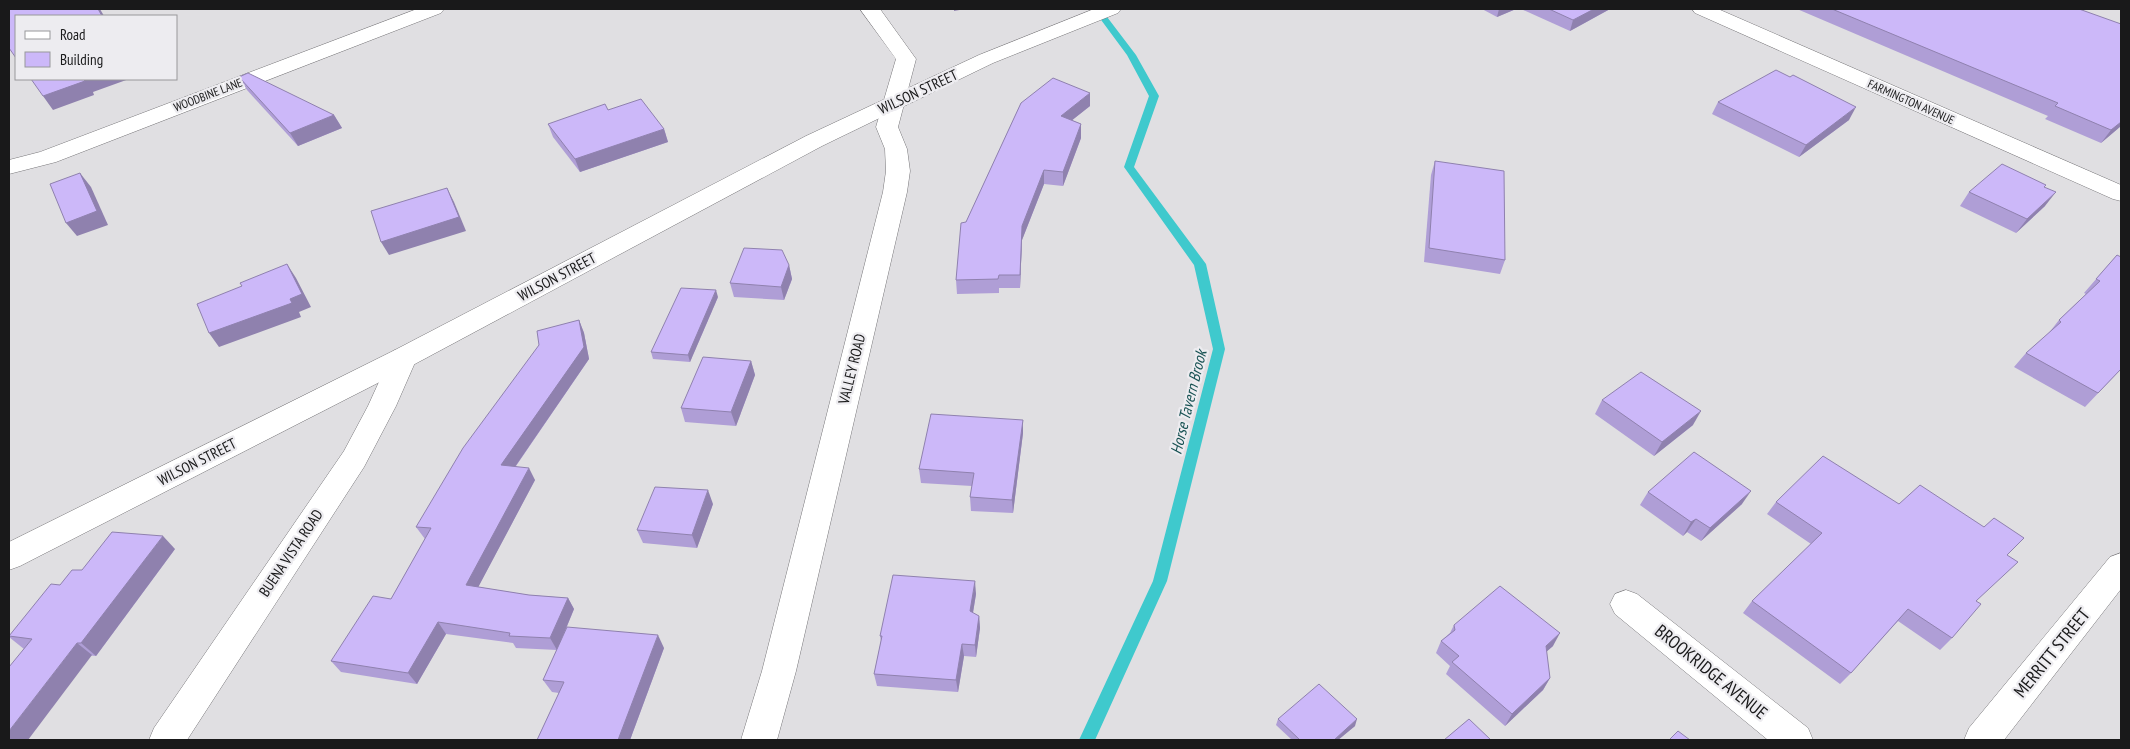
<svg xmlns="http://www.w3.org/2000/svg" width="2130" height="749" font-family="'PT Sans Narrow',sans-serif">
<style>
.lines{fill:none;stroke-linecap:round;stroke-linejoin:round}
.stream{fill:#3fc9cd;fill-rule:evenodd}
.minor-casing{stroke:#78777a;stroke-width:1}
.secondary-casing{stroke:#78777a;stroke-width:1}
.minor{fill:#fff;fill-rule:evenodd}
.secondary{fill:#fff;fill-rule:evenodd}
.wall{fill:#af9ed6}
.shaded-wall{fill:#8f81ae}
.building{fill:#ccb8f9;stroke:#8f81ae}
.labels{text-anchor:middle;stroke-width:4.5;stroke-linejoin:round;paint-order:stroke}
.far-street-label{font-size:12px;fill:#19191a;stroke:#edecf0}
.street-label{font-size:15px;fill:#19191a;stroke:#edecf0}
.water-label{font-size:16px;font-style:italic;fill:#185253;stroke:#edecf0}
.near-street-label{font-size:18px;fill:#19191a;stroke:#edecf0}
</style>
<rect width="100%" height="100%" fill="#e0dfe2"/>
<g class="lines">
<polygon class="stream" points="1093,9 1101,9 1136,55 1159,96 1134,167 1206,264 1225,349 1167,581 1095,740 1079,740 1153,581 1213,349 1194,265 1124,167 1149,96 1127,55"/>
<g class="minor-casing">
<g id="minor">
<polygon points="417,9 444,9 441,13 56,162 9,174 9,160 40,152"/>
<polygon points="860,9 880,9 916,59 898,127 907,149 910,171 907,192 796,671 777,740 741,740 762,671 883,192 886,171 885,149 876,127 896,59"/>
<polygon points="1692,9 1718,9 2121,185 2121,201 2113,199 1695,13"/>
<polygon points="403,348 413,351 417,358 396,406 364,467 187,740 149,740 154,728 344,451 368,406 393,351"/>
<polygon points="2121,553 2121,589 2004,740 1964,740 1969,728 2110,557"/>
<polygon points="1626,590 1637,594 1808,728 1813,740 1768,740 1615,614 1610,604 1615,594"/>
</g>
</g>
<g class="secondary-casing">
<polygon id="secondary" points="1094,9 1121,9 1118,13 993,63 822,146 413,365 20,566 9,570 9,542 393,351 806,136 979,55"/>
</g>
<use href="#minor" class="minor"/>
<use href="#secondary" class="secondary"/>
</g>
<g class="wall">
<polygon points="1482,9 1516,9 1497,17"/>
<polygon points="1521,9 1610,9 1570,31"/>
<polygon points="1797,9 2079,9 2121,126 2101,143 2045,119 2048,116"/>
<polygon points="239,77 334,115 342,128 298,146 247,90"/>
<polygon points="1718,102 1849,120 1799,157 1712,114"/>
<polygon points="1021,103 1090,106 1072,120 1081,124 1081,138 1063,186 1044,184 1022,240 1020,288 999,288 999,293 957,294 956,280 966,222"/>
<polygon points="548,124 664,129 668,142 580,172 553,137"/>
<polygon points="1435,161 1505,260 1500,274 1424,262 1431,175"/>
<polygon points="2046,185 2044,187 2045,206 2016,233 1960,206 1969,192"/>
<polygon points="2117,255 2121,369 2085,407 2014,367 2026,353 2048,334 2059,320 2086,294 2084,293"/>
<polygon points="789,265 792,279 784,300 734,297 730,283"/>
<polygon points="718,297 690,362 653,359 651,352"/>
<polygon points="579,320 584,333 589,359 516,466 535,480 478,587 529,595 568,598 574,609 559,646 664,648 630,740 537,740 559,693 552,692 543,680 557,650 516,648 513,643 446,634 417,684 341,672 331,661 391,599 425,539 416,527"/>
<polygon points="751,361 755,375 736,426 685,422 681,408"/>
<polygon points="1602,400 1693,425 1654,456 1595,414"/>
<polygon points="1023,420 1023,433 1013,513 971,511 970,497 972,486 921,483 919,469"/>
<polygon points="1648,492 1742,504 1701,541 1687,532 1683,536 1640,505"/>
<polygon points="1776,502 1899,504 2007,555 1952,638 1940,650 1898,621 1851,673 1840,684 1743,613 1752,601 1811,544 1767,514"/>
<polygon points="713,504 697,548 643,543 637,530"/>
<polygon points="175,549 96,656 24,649 9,637 60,585 82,570"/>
<polygon points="976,594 973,613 979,616 980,628 976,657 964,656 958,692 877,686 874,674 881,641 880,636"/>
<polygon points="1454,625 1553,646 1546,652 1550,678 1543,690 1505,726 1446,674 1450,666 1436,653 1441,641 1450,633"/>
<polygon points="1278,719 1355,726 1338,740 1292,740 1276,725"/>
</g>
<g class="shaded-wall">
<polygon points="98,9 100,9 104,16 102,16"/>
<polygon points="954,9 965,9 954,11"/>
<polygon points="1499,9 1516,9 1497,17"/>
<polygon points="1594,9 1610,9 1570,31 1573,20"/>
<polygon points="83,79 129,79 93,92 94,95 53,110 43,96"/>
<polygon points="1090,93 1090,106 1061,129 1061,116"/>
<polygon points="1856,107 1849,120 1799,157 1806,145"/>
<polygon points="334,115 342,128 298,146 290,133"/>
<polygon points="2121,122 2121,126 2101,143 2111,130"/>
<polygon points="1081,124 1081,138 1063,186 1063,172"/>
<polygon points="664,129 668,142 580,172 575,159"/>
<polygon points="1044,170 1044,184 1022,240 1020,288 1020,275 1022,226"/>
<polygon points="80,173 91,187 108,225 77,236 66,223"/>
<polygon points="447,188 454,202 466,231 389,255 381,242"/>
<polygon points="2056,192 2045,206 2016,233 2027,219"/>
<polygon points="287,264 296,278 311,307 299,312 301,317 219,347 209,333 290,299"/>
<polygon points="789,265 792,279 784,300 781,287"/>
<polygon points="716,290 718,297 690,362 688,355"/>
<polygon points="579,320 584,333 589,359 508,477 501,465"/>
<polygon points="751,361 755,375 736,426 731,412"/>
<polygon points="1701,411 1693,425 1654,456 1662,442"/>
<polygon points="1023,420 1023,433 1013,513 1012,500"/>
<polygon points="529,468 535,480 473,597 466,585"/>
<polygon points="708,490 713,504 697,548 692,535"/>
<polygon points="1751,491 1742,504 1701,541 1710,528"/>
<polygon points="1696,519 1687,532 1683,536 1691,522"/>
<polygon points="163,536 175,549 96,656 81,643"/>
<polygon points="975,581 976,594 971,624 970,611"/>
<polygon points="568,598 574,609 557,650 550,638"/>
<polygon points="979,616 980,628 976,657 975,645"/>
<polygon points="438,622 446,634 417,684 408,673"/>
<polygon points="1560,633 1553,646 1538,659 1546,646"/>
<polygon points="658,635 664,648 630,740 618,740"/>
<polygon points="77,643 92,655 28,740 9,740 9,731"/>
<polygon points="962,644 964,656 958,692 956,680"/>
<polygon points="1550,678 1543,690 1505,726 1512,714"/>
<polygon points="1357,719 1355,726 1338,740 1334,740"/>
</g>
<g class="building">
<polygon points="9,9 98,9 102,16 16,16 16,58 9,48"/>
<polygon points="1549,9 1594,9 1573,20"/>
<polygon points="1832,9 2079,9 2121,24 2121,122 2111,130 2055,106 2058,103"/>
<polygon points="1776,70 1790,77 1793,75 1856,107 1806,145 1718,102"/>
<polygon points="248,73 334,115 290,133 239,77"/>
<polygon points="1053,78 1090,93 1061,116 1081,124 1063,172 1044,170 1022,226 1020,275 999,275 998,279 956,280 961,223 966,222 1021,103"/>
<polygon points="31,79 83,79 85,81 43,96"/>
<polygon points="641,99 664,129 575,159 548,124 605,104 608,110"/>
<polygon points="1435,161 1504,171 1505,260 1429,248"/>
<polygon points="2002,164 2046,185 2044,187 2056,192 2027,219 1969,192"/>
<polygon points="80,173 97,211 66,223 50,184"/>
<polygon points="447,188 459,217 381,242 371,211"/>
<polygon points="744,248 782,250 789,265 781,287 730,283"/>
<polygon points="2117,255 2121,257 2121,369 2098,393 2026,353 2061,322 2059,320 2100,281 2096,279"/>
<polygon points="287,264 302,294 290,299 292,303 209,333 197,304 242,286 240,283"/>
<polygon points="681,288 716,290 688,355 651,352"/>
<polygon points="579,320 584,347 501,465 529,468 466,585 529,595 568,598 550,638 509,636 510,633 438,622 408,673 331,661 373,596 391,599 431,528 416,527 463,448 539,345 537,331"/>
<polygon points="703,357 751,361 731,412 681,408"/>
<polygon points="1641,372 1701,411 1662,442 1602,400"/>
<polygon points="931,414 1023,420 1012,500 970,497 974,473 919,469"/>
<polygon points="1694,452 1751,491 1710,528 1696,519 1691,522 1648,492"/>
<polygon points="1823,456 1899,504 1920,485 1984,527 1994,518 2024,538 2007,555 2018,562 1976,601 1981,604 1952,638 1908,609 1851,673 1752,601 1822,533 1776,502"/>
<polygon points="655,487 708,490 692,535 637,530"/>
<polygon points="112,532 163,536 81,643 77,643 9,731 9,667 32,639 9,636 51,584 60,585 72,570 82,570"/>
<polygon points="893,575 975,581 970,611 979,616 975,645 962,644 956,680 874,674 882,636 880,636"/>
<polygon points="1500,586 1560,633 1546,646 1550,678 1512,714 1452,662 1459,656 1441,641 1455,630 1454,625"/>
<polygon points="567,627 658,635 618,740 537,740 564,682 543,680"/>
<polygon points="1319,684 1357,719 1334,740 1300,740 1278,719"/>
<polygon points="1469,719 1491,740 1444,740"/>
<polygon points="1678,731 1690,740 1669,740"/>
</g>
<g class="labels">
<g class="far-street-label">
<text transform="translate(208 95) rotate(-21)" y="4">WOODBINE LANE</text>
<text transform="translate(1911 102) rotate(24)" y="4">FARMINGTON AVENUE</text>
</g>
<g class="street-label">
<text transform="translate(918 92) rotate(-25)" y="5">WILSON STREET</text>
<text transform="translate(557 277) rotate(-28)" y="5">WILSON STREET</text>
<text transform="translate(852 369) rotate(-76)" y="5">VALLEY ROAD</text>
<text transform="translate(197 462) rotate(-27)" y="5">WILSON STREET</text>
<text transform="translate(291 553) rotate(-56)" y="5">BUENA VISTA ROAD</text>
</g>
<g class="water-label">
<text transform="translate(1188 402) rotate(-76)" y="6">Horse Tavern Brook</text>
</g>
<g class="near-street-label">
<text transform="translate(2052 653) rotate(-51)" y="6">MERRITT STREET</text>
<text transform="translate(1711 672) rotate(39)" y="6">BROOKRIDGE AVENUE</text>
</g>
</g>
<rect width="2130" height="749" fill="none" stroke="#19191a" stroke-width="20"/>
<rect x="15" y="15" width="162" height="65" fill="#edecf0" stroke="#98989a"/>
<rect x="25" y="31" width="25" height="8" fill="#ffffff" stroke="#98989a"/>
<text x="60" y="40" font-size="15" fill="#19191a">Road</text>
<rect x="25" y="52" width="25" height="15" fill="#ccb8f9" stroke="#98989a"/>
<text x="60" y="65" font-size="15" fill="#19191a">Building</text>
</svg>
